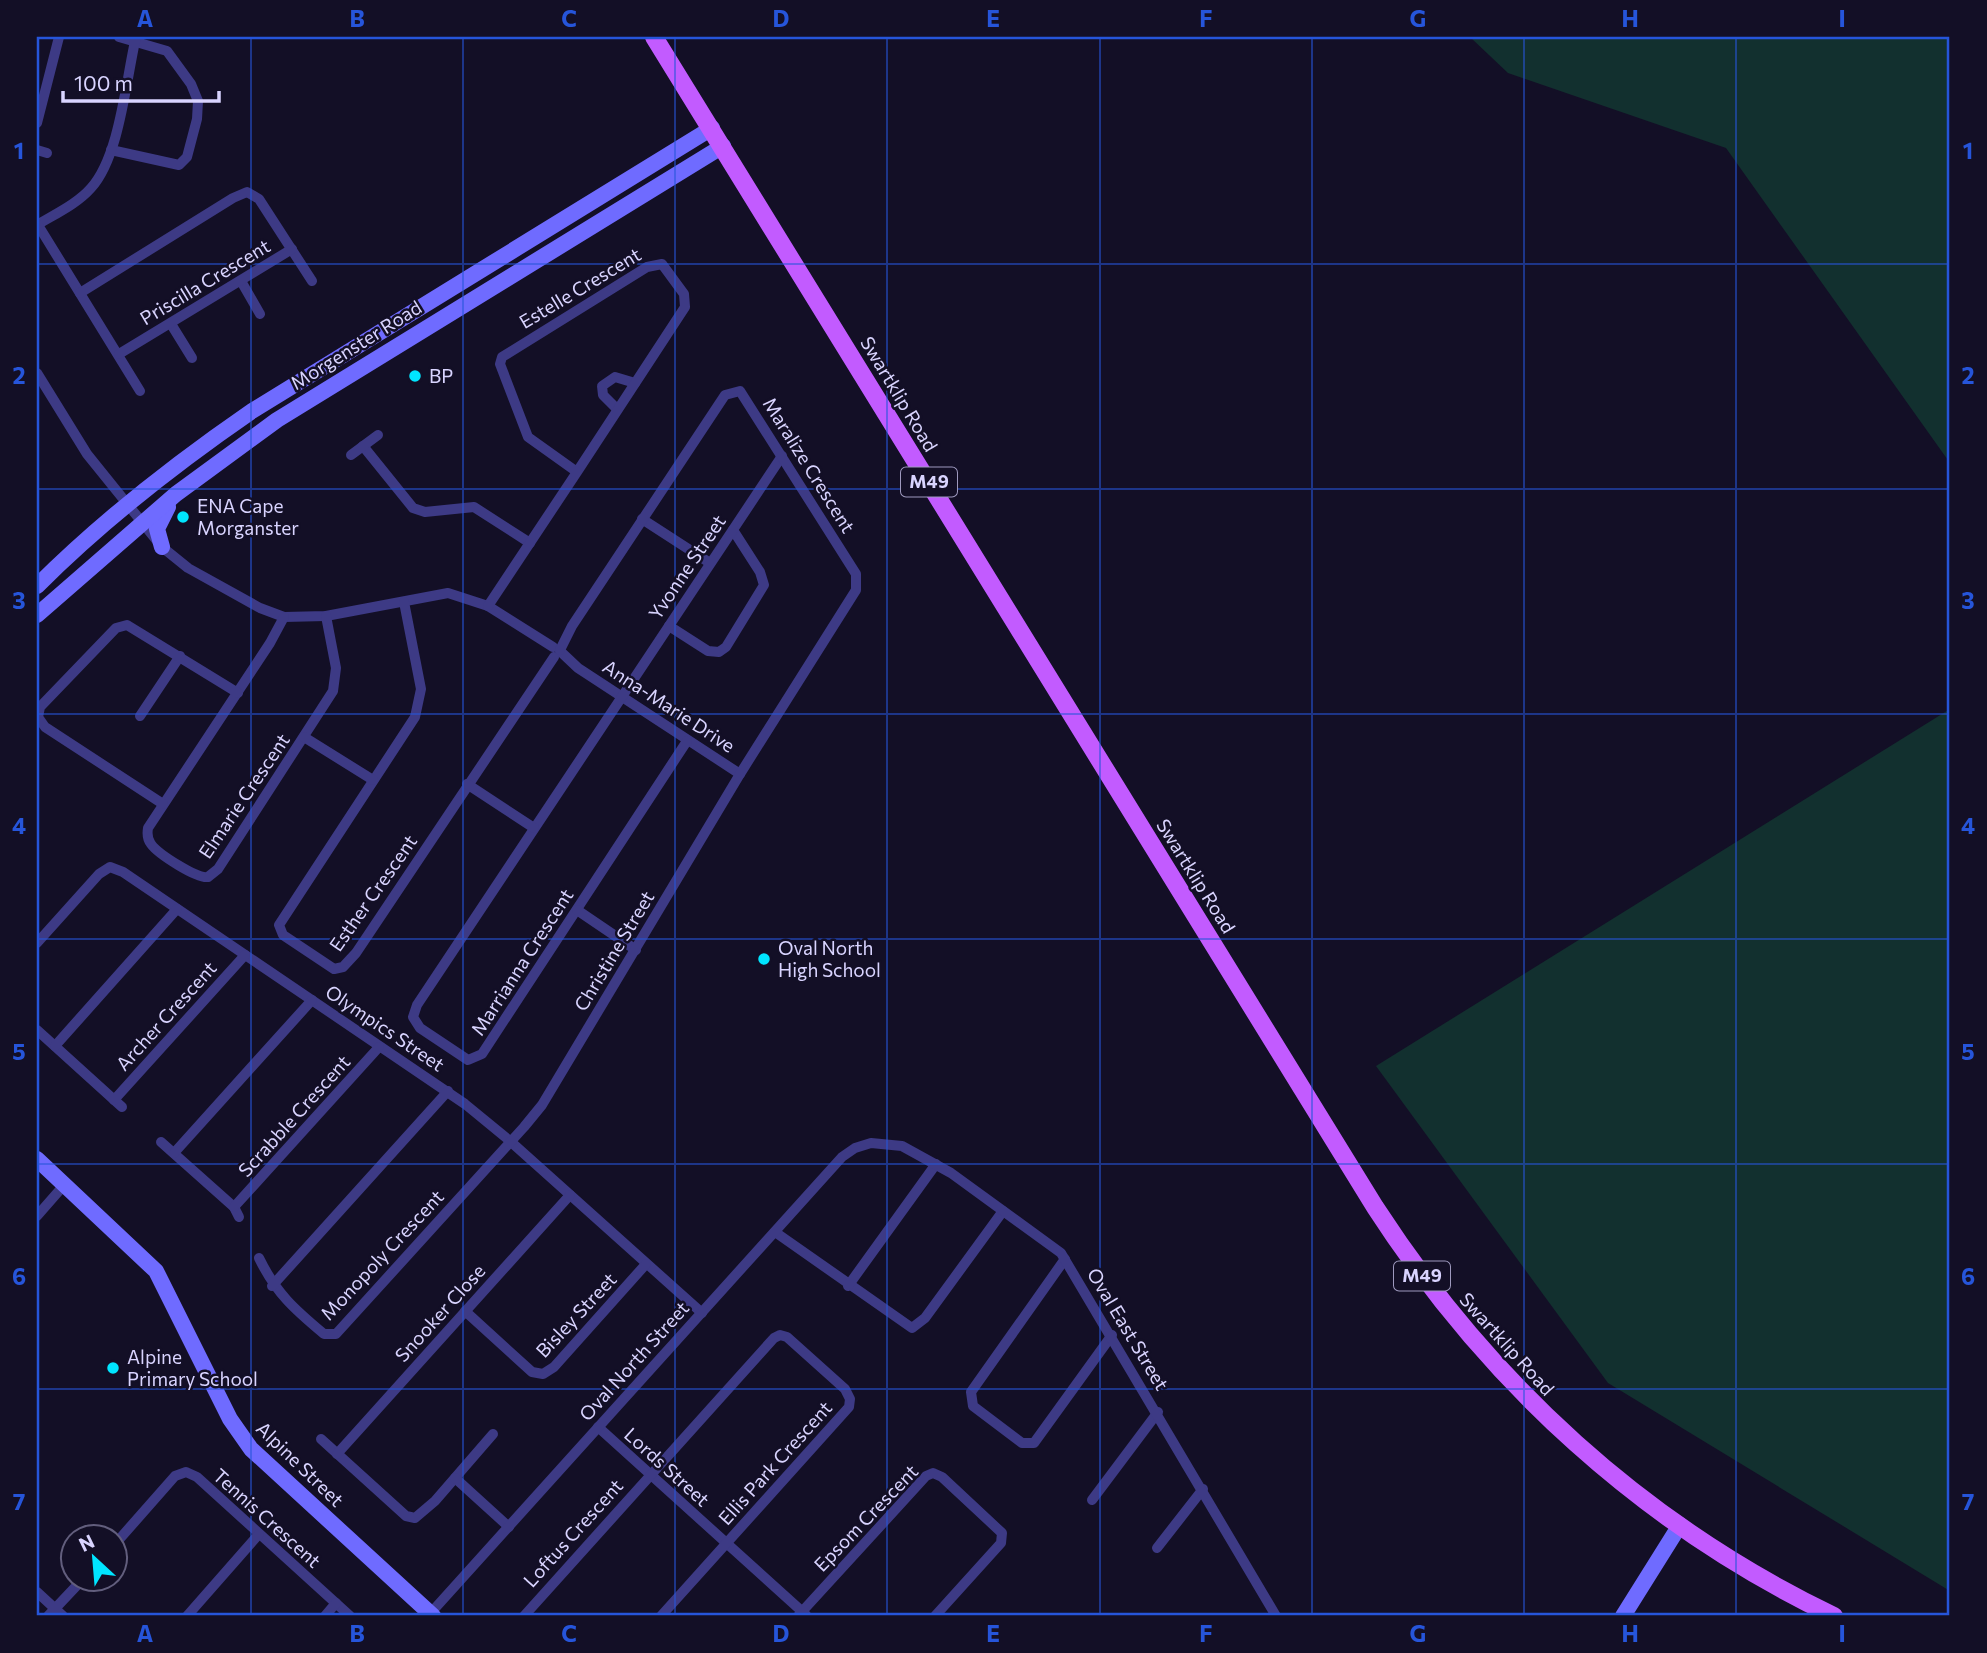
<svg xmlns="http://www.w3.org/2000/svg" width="1987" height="1653" font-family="Commissioner,sans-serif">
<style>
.green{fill:#12302f}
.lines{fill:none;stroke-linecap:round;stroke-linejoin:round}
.street{stroke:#3d3a85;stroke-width:10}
.secondary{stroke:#6f6bff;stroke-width:16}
.primary{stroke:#c25bff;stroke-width:18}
.grid{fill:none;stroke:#2655da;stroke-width:2;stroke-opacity:0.55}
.poi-dot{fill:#00e5ff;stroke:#130f26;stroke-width:2.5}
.labels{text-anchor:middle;stroke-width:5;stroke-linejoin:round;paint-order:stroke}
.shield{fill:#130f26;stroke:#9e99be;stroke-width:2}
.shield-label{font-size:18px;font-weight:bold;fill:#d9d4ff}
.street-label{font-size:19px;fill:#d9d4ff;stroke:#130f26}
.poi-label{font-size:19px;fill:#d9d4ff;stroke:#130f26;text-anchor:start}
.neatline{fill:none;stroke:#2655da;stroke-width:2.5}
.grid-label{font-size:23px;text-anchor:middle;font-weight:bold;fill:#2655da}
</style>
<rect width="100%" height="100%" fill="#130f26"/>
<g class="green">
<polygon points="1470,37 1950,37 1950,463 1726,148 1508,73"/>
<polygon points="1950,709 1950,1591 1608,1383 1376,1066"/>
</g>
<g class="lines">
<g class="street">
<polyline points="37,123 59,37"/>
<polyline points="37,150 47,153"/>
<polyline points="111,150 179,165 187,157 197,119 198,101 191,84 167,51 119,37"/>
<path d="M37,225C55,214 77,204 91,188C120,156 126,79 136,37"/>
<polyline points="38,225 140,391"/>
<polyline points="241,281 260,314"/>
<polyline points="80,293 233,198 247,192 259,199 312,281"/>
<polyline points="171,324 192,358"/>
<polyline points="119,354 292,249"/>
<polyline points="37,373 87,454 162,547 188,568 260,608 284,617 326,616 448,593 488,606 553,647"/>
<polyline points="617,409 603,395 602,386 615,377 635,383"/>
<polyline points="363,446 413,508 425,512 474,507 530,543"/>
<polyline points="351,455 378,435"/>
<polyline points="642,519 710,563"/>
<polyline points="404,602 421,689 415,717 279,925 283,935 334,969 343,967 356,953 554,657"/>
<polyline points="488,606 577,472 528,437 500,364 502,357 647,267 662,264 684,294 685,307 577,472"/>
<path d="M284,617L270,643L148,828C147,834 147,839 151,844C158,854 197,879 208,877L218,869L333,691L336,668L326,616"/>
<polyline points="669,626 708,651 719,652 726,647 764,585 760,572 733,530"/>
<polyline points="560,651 578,668 740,774"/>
<polyline points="140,716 180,656"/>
<polyline points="304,737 373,780"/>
<polyline points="687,741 482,1054 468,1060 420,1028 413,1017 417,1005 782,456"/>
<polyline points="467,784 534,828"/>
<polyline points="163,804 45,727 38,717 40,707 116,628 127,625 238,693"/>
<polyline points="577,910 636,950"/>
<polyline points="37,943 99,874 110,867 123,872 465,1104 510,1141 702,1313"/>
<polyline points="37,1030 122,1107"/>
<polyline points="55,1046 177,909"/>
<polyline points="114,1100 245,955"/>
<polyline points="161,1142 234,1207 239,1217"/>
<polyline points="174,1153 312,1000"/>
<polyline points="234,1207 379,1047"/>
<polyline points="37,1216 65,1184"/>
<polyline points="775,1232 912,1328 925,1318 1003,1211"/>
<path d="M259,1258C276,1293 294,1309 324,1334H336L524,1127L542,1105L740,774L856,590V574L740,391L725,395L572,626L560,650"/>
<polyline points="1065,1259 971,1392 973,1406 1022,1443 1034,1443 1112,1335"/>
<polyline points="272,1286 448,1091"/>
<polyline points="848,1286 936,1164"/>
<polyline points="465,1311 532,1372 543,1374 554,1367 646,1264"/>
<polyline points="598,1427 806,1615"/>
<polyline points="321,1439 406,1516 415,1518 435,1501 493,1434"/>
<polyline points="337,1454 570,1195"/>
<polyline points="455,1478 509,1527"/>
<polyline points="1092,1500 1158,1412"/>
<polyline points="116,1543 175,1476 186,1472 197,1477 350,1616"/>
<polyline points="1157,1548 1203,1489"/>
<polyline points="37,1592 63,1616"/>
<polyline points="48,1616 82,1580"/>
<polyline points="187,1616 259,1534"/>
<polyline points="325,1616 336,1603"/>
<polyline points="428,1616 842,1157 855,1148 871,1143 902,1146 951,1173 1061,1253 1276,1616"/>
<polyline points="524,1616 774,1338 780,1335 787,1337 845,1389 850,1399 849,1407 661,1616"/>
<polyline points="798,1616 926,1476 933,1473 942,1477 1002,1533 1001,1543 935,1616"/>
</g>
<g class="secondary">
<polyline points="162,547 157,529 168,507"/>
<path d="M37,586C103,520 175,464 252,411L712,128"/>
<polyline points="37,615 176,494 277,420 723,146"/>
<polyline points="37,1159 156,1271 230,1419 251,1449 433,1616"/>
<polyline points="1623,1616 1680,1525"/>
</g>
<path class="primary" d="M654,37L1375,1207C1489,1383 1644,1525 1834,1616"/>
</g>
<path class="grid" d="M251,37V1616M463,37V1616M675,37V1616M887,37V1616M1100,37V1616M1312,37V1616M1524,37V1616M1736,37V1616M37,264H1950M37,489H1950M37,714H1950M37,939H1950M37,1164H1950M37,1389H1950"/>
<g class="poi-dot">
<circle cx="415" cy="376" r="7"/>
<circle cx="183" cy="517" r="7"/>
<circle cx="764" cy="959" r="7"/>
<circle cx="113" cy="1368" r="7"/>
</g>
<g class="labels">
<g class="shield">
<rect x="901" y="467.5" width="56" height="29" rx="5"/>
<rect x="1394" y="1261.5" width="56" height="29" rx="5"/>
</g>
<g class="shield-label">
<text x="929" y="488">M49</text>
<text x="1422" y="1282">M49</text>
</g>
<g class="street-label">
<text transform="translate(205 282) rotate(-31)" y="7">Priscilla Crescent</text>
<text transform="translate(580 288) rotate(-31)" y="7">Estelle Crescent</text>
<text transform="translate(356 345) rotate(-32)" y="7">Morgenster Road</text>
<text transform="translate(899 394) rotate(59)" y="7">Swartklip Road</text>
<text transform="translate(809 465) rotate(58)" y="7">Maralize Crescent</text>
<text transform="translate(687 567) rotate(-56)" y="7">Yvonne Street</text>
<text transform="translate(669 706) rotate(33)" y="7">Anna-Marie Drive</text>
<text transform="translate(244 796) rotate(-56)" y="7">Elmarie Crescent</text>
<text transform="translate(1196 876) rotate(58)" y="7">Swartklip Road</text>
<text transform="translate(373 893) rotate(-55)" y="7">Esther Crescent</text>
<text transform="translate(614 951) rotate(-59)" y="7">Christine Street</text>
<text transform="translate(522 962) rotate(-57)" y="7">Marrianna Crescent</text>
<text transform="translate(166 1016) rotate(-48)" y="7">Archer Crescent</text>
<text transform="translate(385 1028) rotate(34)" y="7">Olympics Street</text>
<text transform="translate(294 1116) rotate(-48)" y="7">Scrabble Crescent</text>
<text transform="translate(382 1255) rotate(-47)" y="7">Monopoly Crescent</text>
<text transform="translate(440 1313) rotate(-48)" y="7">Snooker Close</text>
<text transform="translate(576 1315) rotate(-47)" y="7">Bisley Street</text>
<text transform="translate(1128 1329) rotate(59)" y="7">Oval East Street</text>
<text transform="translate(1507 1344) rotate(48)" y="7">Swartklip Road</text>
<text transform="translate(634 1361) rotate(-48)" y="7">Oval North Street</text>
<text transform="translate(775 1463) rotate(-48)" y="7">Ellis Park Crescent</text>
<text transform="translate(300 1464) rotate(44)" y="7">Alpine Street</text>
<text transform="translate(667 1467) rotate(42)" y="7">Lords Street</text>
<text transform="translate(267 1518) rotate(42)" y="7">Tennis Crescent</text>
<text transform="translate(866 1518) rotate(-46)" y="7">Epsom Crescent</text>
<text transform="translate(573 1533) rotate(-48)" y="7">Loftus Crescent</text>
</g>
<g class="poi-label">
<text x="429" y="383">BP</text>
<text x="197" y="513">ENA Cape<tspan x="197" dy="22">Morganster</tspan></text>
<text x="778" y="955">Oval North<tspan x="778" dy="22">High School</tspan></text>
<text x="127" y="1364">Alpine<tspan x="127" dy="22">Primary School</tspan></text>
</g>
</g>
<rect width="1987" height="1653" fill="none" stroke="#130f26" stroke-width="77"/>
<g transform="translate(94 1558) rotate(334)"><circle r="33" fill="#130f26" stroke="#625e7d" stroke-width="2"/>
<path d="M0-5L12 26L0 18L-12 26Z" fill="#00e5ff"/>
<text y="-10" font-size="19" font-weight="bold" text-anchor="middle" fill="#d9d4ff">N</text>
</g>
<path d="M63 91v10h156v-10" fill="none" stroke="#d9d4ff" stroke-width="3.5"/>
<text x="74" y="91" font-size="21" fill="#d9d4ff" stroke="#130f26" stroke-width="5" paint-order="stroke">100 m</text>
<rect x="38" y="38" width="1910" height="1576" class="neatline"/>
<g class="grid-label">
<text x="145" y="27">A</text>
<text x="357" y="27">B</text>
<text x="569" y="27">C</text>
<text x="781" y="27">D</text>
<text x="993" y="27">E</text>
<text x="1206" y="27">F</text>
<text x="1418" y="27">G</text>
<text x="1630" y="27">H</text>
<text x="1842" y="27">I</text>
<text x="19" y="159">1</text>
<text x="1968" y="159">1</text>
<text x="19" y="384">2</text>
<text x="1968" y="384">2</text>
<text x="19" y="609">3</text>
<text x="1968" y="609">3</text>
<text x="19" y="834">4</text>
<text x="1968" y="834">4</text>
<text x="19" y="1060">5</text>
<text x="1968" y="1060">5</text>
<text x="19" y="1285">6</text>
<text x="1968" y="1285">6</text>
<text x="19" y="1510">7</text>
<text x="1968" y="1510">7</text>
<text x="145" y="1642">A</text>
<text x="357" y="1642">B</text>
<text x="569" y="1642">C</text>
<text x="781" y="1642">D</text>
<text x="993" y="1642">E</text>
<text x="1206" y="1642">F</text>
<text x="1418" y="1642">G</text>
<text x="1630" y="1642">H</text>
<text x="1842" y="1642">I</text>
</g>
</svg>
